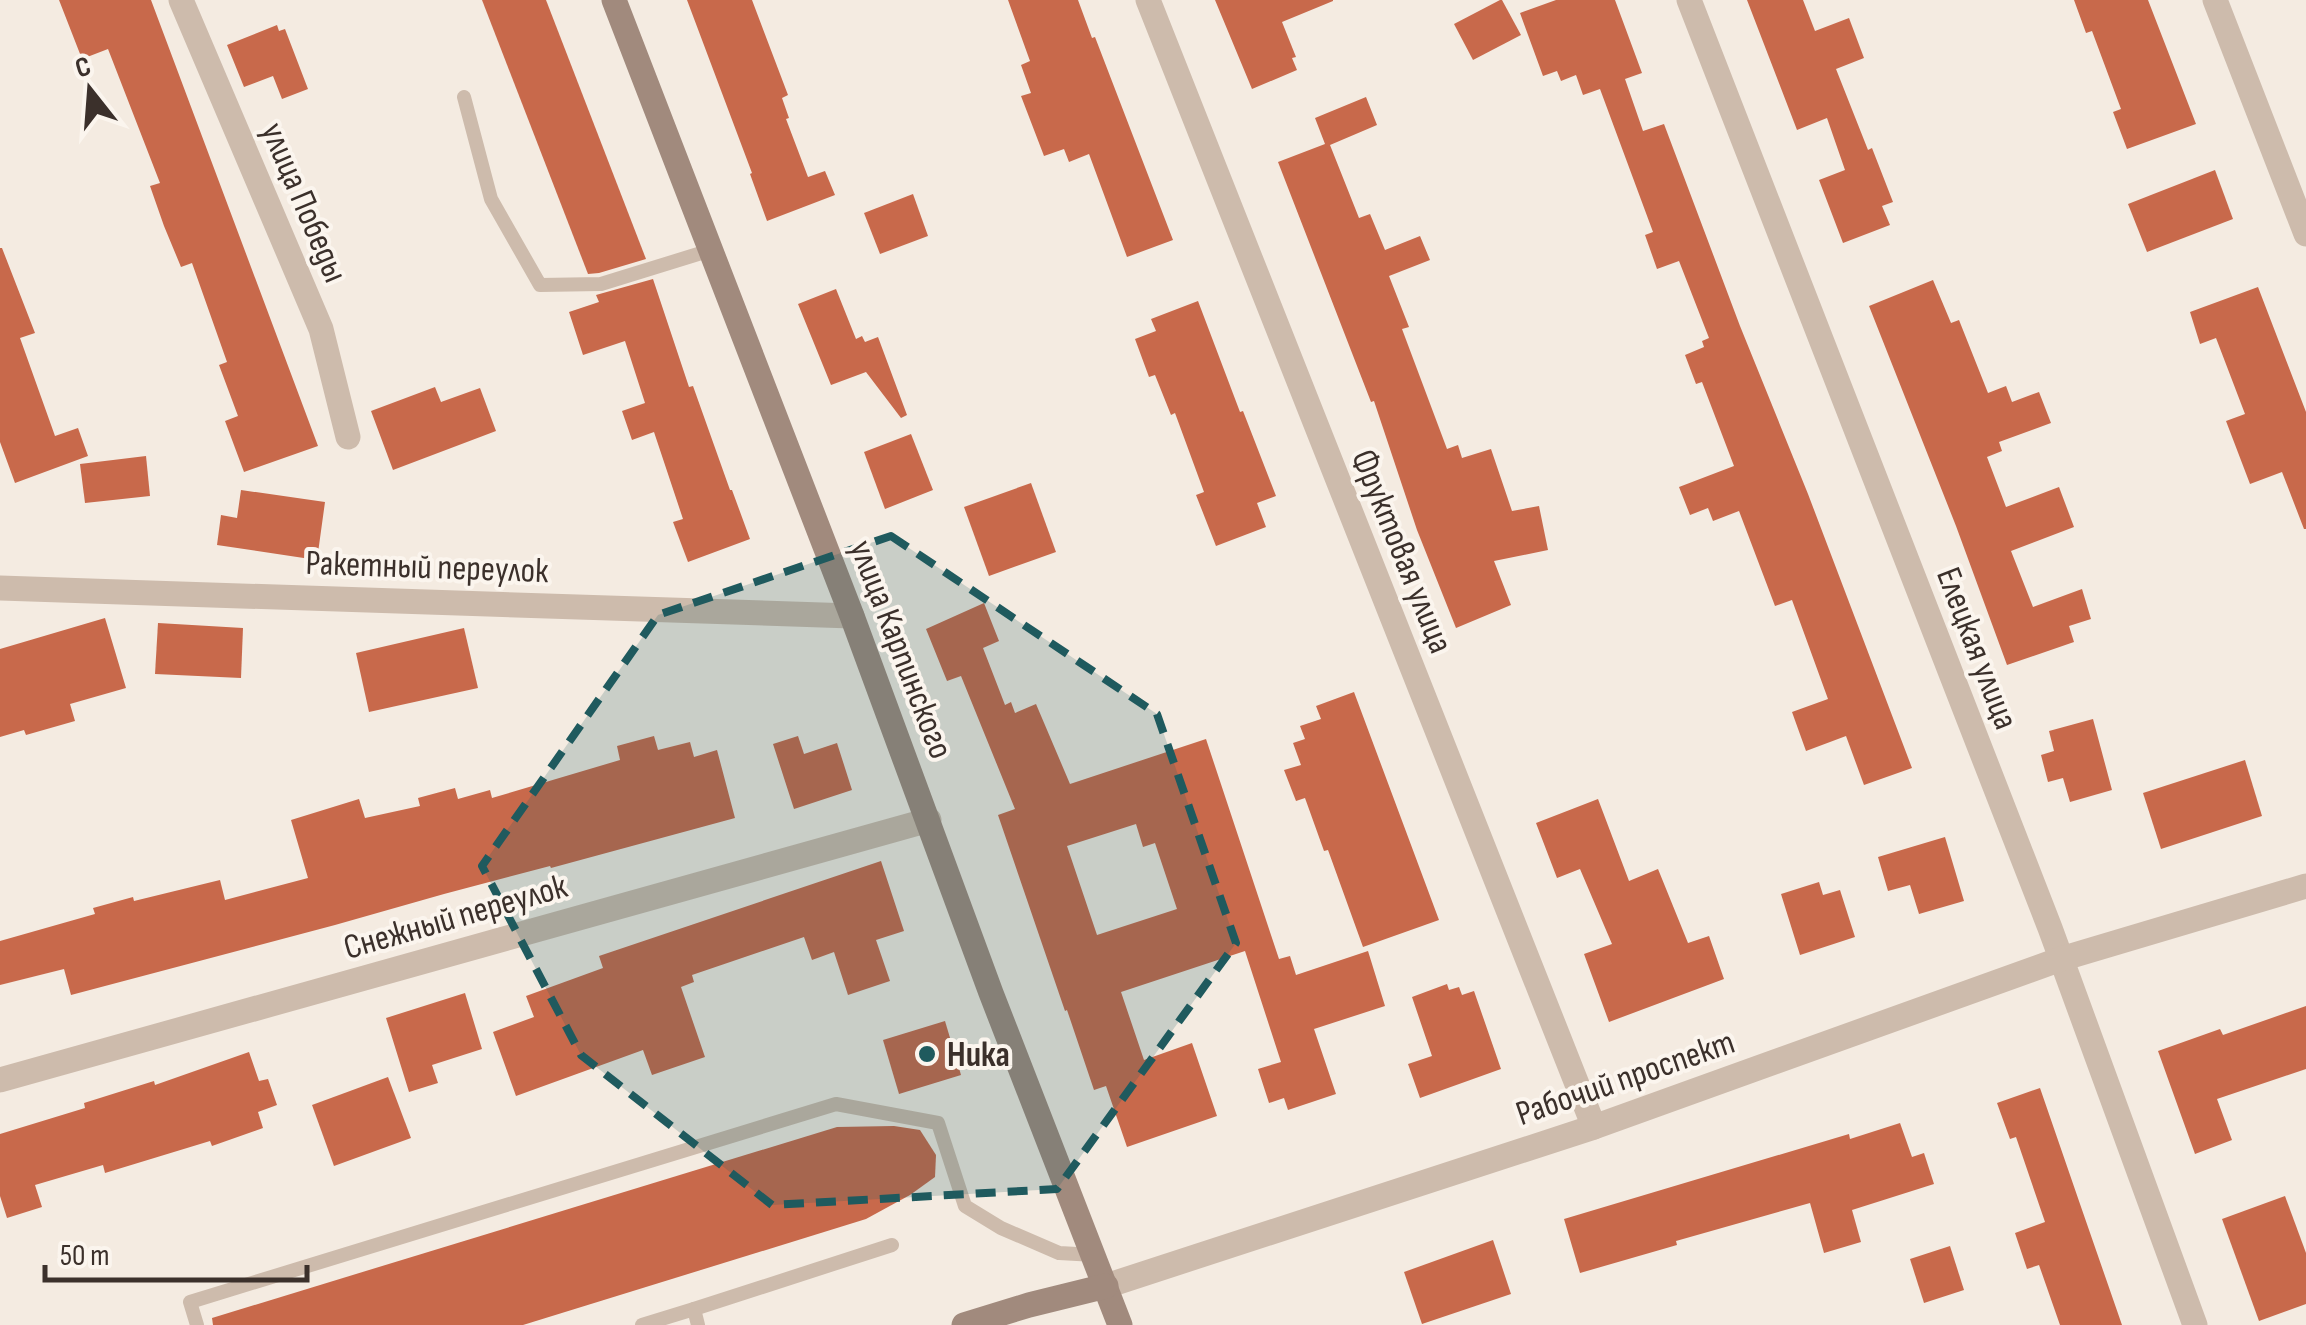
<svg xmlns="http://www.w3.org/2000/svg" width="2306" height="1325" font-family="'Sofia Sans Condensed',sans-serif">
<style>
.building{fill:#c8694b;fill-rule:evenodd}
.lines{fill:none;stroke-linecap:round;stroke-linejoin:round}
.lane{stroke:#cdbbac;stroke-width:14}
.street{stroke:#cdbbac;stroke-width:25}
.secondary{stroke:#a18a7d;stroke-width:25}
.marked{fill:#1f5a5e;fill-opacity:0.2;stroke:#1f5a5e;stroke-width:8;stroke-dasharray:20 12;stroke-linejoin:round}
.poi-dot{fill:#1f5a5e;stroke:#fbf5ee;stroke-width:4}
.labels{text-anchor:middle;stroke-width:8;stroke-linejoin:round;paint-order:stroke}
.street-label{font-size:35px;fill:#3b302b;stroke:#fbf5ee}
.poi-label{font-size:35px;font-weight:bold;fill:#3b302b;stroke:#fbf5ee;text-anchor:start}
</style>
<rect width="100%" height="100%" fill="#f4ebe1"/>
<g class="building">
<polygon points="59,0 151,0 318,446 244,472 225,421 238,416 219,365 227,362 192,263 181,267 164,226 150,186 160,183 108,49 82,59"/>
<polygon points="482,0 546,0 646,259 599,273 588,274"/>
<polygon points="687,0 752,0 788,95 782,98 789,118 786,119 808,177 825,171 835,195 767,221 750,174 752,173"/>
<polygon points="1008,0 1078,0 1092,38 1095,37 1173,240 1127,257 1089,154 1069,162 1064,149 1044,156 1021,96 1031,93 1021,65 1030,61"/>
<polygon points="1215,0 1333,0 1333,1 1282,22 1296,57 1292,58 1297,70 1252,89"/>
<polygon points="1500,0 1502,0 1521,35 1473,60 1454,24"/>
<polygon points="1556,0 1615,0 1642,73 1625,79 1643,131 1664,124 1740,326 1808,494 1912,768 1864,785 1846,736 1806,751 1792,712 1828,699 1792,600 1775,606 1739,511 1713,521 1708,508 1690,515 1679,487 1734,466 1702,382 1696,384 1685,355 1704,347 1702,341 1709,338 1679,261 1657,269 1645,235 1653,232 1600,89 1583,95 1576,75 1561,81 1557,71 1543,76 1520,13"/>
<polygon points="1747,0 1803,0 1815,31 1849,18 1864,58 1836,69 1868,150 1872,148 1893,202 1882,206 1890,225 1843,243 1819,180 1845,170 1827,118 1797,130"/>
<polygon points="2074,0 2148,0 2196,124 2127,149 2113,112 2121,109 2092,31 2086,33"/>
<polygon points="277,25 279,31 285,29 308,89 282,99 273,76 244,87 227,45"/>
<polygon points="1366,97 1377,125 1330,145 1359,218 1370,214 1385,250 1420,236 1430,260 1389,276 1409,327 1402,329 1447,449 1458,445 1462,458 1491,449 1512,511 1539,506 1548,550 1494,561 1511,605 1456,628 1417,530 1374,401 1371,402 1278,162 1325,144 1315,118"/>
<polygon points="2215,170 2233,219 2147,252 2128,204"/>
<polygon points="913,194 928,236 880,254 864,213"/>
<polygon points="0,248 2,248 35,333 20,338 55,436 78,428 88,456 15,483 0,442"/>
<polygon points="653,279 689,387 693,386 730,490 732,490 750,539 688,562 673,522 683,519 654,432 632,440 622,411 645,403 625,341 583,355 569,312 599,302 596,295"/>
<polygon points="1933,280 1951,323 1959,320 1988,393 2006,386 2012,402 2039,392 2051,423 1999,442 2002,451 1987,457 2006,507 2059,487 2074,527 2011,551 2033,607 2082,589 2091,619 2069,626 2074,642 2007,665 1956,526 1869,306"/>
<polygon points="2258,287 2306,412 2306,529 2304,529 2282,472 2250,484 2226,421 2245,414 2216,338 2200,344 2190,312"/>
<polygon points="836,289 856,339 862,336 865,342 878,337 907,415 901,418 866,372 831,385 798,304"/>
<polygon points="1198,301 1240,412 1243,411 1276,496 1257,503 1266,527 1216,546 1196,495 1204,492 1175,413 1171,415 1155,375 1149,377 1135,339 1156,331 1151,319"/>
<polygon points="435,387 441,402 480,388 496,431 393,470 371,411"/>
<polygon points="911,434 933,490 885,509 864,452"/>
<polygon points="146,456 150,496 85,503 80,464"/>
<polygon points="1031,483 1056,552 989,576 964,507"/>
<polygon points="241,490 325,502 317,560 217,545 221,515 237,518"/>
<path d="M984,603L999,641L983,648L1005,705L1011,702L1015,713L1036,704L1070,784L1206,739L1279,959L1290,956L1296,975L1368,951L1385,1006L1314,1029L1336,1094L1288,1110L1284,1098L1269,1103L1258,1069L1281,1062L1245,951L1121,992L1144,1060L1192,1043L1217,1116L1127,1147L1106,1086L1094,1090L1067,1010L1065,1011L998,815L1015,809L961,676L947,681L926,629ZM1136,824L1143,847L1155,843L1177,909L1097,935L1067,846Z"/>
<polygon points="105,618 126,688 70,704 75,721 26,735 24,730 0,737 0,649"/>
<polygon points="158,623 243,628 241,678 155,674"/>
<polygon points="464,628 478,688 369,712 356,653"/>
<polygon points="1354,692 1439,920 1363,947 1328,850 1324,851 1305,798 1296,801 1284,770 1301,765 1293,743 1305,739 1300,726 1321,719 1316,706"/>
<polygon points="2093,719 2112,790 2070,802 2063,778 2048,782 2041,755 2054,751 2049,731"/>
<polygon points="654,736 658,750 690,742 694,757 717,750 735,818 551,868 550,866 444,894 335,925 71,995 64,969 0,985 0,941 95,914 93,908 133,897 134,901 220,880 225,900 308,878 291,820 359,799 365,818 420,806 418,798 455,788 458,799 490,790 492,798 620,760 617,746"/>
<polygon points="798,736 804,754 837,743 852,790 794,809 773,744"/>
<polygon points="2245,760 2262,816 2161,849 2143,793"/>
<polygon points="1598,799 1629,881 1658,869 1688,943 1709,936 1724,979 1609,1022 1584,954 1612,944 1580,869 1557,878 1536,823"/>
<polygon points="1945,837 1964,901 1919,914 1910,885 1888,891 1878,857"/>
<polygon points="881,861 904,931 876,940 890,981 848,995 834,952 812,960 804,937 692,975 694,982 681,987 705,1057 652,1075 643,1050 516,1096 493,1032 534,1017 526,996 603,968 599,956"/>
<polygon points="1819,882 1823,895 1840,890 1855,937 1800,955 1781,894"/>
<polygon points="1447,984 1449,990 1459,987 1462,995 1474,991 1501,1069 1420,1098 1408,1064 1432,1056 1412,997"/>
<polygon points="465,993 482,1049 432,1065 438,1083 409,1092 386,1018"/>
<polygon points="2306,1006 2306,1069 2217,1099 2232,1140 2195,1154 2158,1051 2220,1029 2223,1035"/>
<polygon points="945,1021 961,1075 899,1094 883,1040"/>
<polygon points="249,1052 259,1081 268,1079 277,1105 258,1112 263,1128 212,1146 210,1141 105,1173 103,1165 35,1185 42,1207 7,1218 0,1196 0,1134 85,1108 84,1103 154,1081 155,1085"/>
<polygon points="388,1077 411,1138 334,1166 312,1105"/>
<polygon points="2040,1088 2080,1204 2122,1325 2060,1325 2039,1265 2027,1269 2015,1233 2045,1222 2016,1137 2010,1139 1997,1103"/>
<polygon points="1900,1123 1912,1157 1924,1153 1934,1184 1852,1210 1861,1242 1824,1253 1810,1203 1676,1241 1677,1245 1580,1273 1564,1219 1849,1134 1850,1139"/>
<polygon points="894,1126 920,1130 936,1155 935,1177 910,1195 866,1219 523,1325 213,1325 212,1318 837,1127"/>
<polygon points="2285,1196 2306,1253 2306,1304 2259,1321 2222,1219"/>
<polygon points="1493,1240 1511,1294 1422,1324 1404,1272"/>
<polygon points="1950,1246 1964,1290 1924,1303 1910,1259"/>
</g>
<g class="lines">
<g class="lane">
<polyline points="464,97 491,199 540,285 601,284 711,250"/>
<polyline points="197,1325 190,1302 836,1104 938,1123 965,1206 1001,1228 1059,1253 1095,1255"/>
<polyline points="642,1325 694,1309"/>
<polyline points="698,1325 694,1309 892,1245"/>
</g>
<g class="street">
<polyline points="181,0 321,329 348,437"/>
<polyline points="1148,0 1594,1127"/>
<polyline points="1689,0 2050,928 2195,1325"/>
<polyline points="2215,0 2306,234"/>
<polyline points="0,588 852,616"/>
<polyline points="0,1080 929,820"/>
<polyline points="1106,1286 1594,1127 2061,959 2306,886"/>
</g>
<g class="secondary">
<polyline points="614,0 852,616 991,993 1120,1325"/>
<polyline points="964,1325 1029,1305 1106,1286"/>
</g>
</g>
<path class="marked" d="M891,536L1157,714L1236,943L1057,1189L772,1205L581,1055L482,866L658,615Z"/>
<circle class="poi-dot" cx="927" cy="1054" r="10"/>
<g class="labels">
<g class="street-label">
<text transform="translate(305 202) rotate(67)" y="12">улица Победы</text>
<text transform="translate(1403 551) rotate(68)" y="12">Фруктовая улица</text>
<text transform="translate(427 566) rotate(2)" y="12">Ракетный переулок</text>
<text transform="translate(1978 648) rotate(69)" y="12">Елецкая улица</text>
<text transform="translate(902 649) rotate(69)" y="12">улица Карпинского</text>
<text transform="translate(455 916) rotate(-16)" y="12">Снежный переулок</text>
<text transform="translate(1625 1077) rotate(-19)" y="12">Рабочий проспект</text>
</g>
<g class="poi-label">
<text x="947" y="1066">Ника</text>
</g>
</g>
<g transform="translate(90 90) rotate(343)" stroke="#fbf5ee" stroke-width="8" paint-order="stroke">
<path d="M0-8L18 38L0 25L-18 38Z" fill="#3b302b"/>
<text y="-15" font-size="28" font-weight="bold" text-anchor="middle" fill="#3b302b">С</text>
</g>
<path d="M45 1265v15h262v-15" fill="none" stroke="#3b302b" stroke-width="5"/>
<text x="60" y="1265" font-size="30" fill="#3b302b" stroke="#fbf5ee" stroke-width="8" paint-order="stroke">50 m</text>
</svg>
